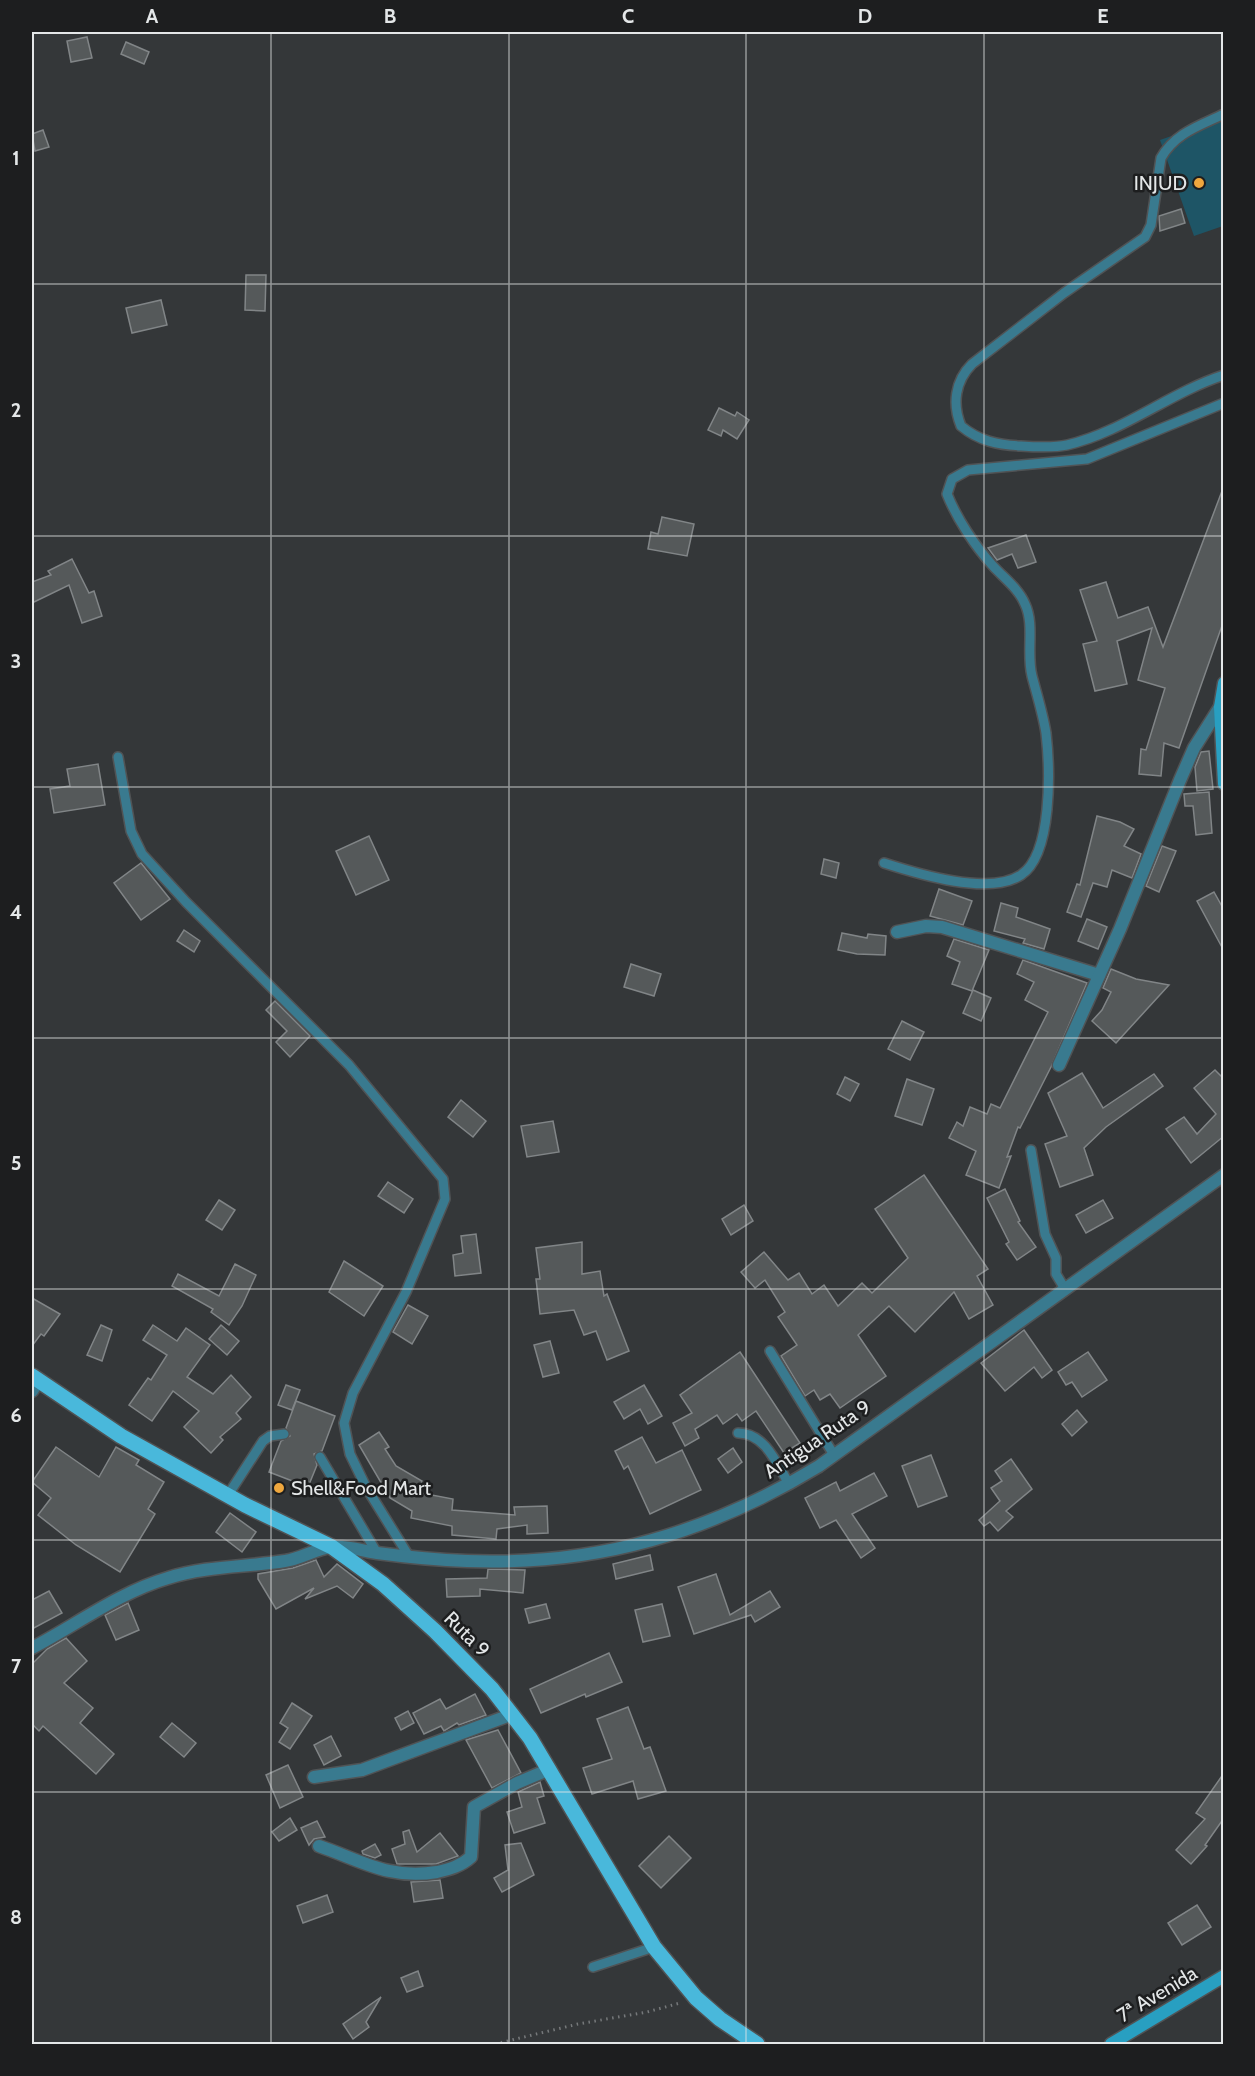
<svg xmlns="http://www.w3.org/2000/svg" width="1255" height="2076" font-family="Cabin,sans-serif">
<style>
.green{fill:#1e5566}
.building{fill:#55595a;stroke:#818587;stroke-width:1.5}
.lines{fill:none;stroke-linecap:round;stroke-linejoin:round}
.service-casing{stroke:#505355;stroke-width:12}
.minor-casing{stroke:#505355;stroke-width:15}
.secondary-casing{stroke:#505355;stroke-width:15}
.primary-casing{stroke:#505355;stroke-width:18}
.path{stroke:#76797b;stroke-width:3;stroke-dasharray:1.5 4.5;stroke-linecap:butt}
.service{stroke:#397a8f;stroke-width:9}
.minor{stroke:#397a8f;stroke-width:12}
.secondary{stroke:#289fc1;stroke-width:12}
.primary{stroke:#49b8db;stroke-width:15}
.grid{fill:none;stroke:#e4e7e8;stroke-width:1.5;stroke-opacity:0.55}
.poi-dot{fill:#efa73e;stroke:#1d1e1f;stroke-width:2}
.labels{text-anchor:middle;stroke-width:5;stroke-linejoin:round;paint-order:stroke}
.poi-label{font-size:20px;fill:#e4e7e8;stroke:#1d1e1f;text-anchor:end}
.street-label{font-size:20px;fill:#e4e7e8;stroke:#1d1e1f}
.neatline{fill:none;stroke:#e4e7e8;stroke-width:2}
.grid-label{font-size:20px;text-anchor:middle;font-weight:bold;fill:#e4e7e8}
</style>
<rect width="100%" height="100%" fill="#343739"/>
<polygon class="green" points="1223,118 1223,226 1194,236 1160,140"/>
<g class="building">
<polygon points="87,37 92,58 71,62 67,41"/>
<polygon points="126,42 149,52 144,64 121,54"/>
<polygon points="43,130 49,147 35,151 32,134"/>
<polygon points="1181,209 1185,223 1160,231 1159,216"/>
<polygon points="246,275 266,275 265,311 245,310"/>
<polygon points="161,300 167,325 132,333 126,308"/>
<polygon points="719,408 735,416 737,412 749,420 737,439 723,430 721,436 708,430"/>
<polygon points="1222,491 1224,620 1179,748 1164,743 1161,776 1139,774 1141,749 1146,750 1165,688 1138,680 1152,628 1117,641 1127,684 1095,691 1083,644 1097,641 1080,590 1106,582 1118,618 1148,607 1163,647"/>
<polygon points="662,517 694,524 687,556 648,549 651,532 658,534"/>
<polygon points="1026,535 1036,562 1018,568 1012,554 997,560 988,548"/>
<polygon points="72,559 89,593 94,591 102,616 82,623 69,585 32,603 32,582 51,575 48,571"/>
<polygon points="1209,751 1213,789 1197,791 1195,767 1201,752"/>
<polygon points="98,764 105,805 54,813 50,789 70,786 67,769"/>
<polygon points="1209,792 1212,833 1196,835 1193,806 1185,806 1184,794"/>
<polygon points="1097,816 1120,822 1134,829 1124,846 1141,854 1132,878 1112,870 1107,887 1093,883 1081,917 1067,912 1077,884 1080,885"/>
<polygon points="369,836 389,880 356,895 336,851"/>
<polygon points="1162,846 1176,851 1159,892 1146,886"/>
<polygon points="824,859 839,863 836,878 821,874"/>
<polygon points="141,863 170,899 141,920 114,883"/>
<polygon points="939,889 972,901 963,925 930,916"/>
<polygon points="1214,892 1224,910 1224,951 1197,901"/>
<polygon points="1001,903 1018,908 1016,917 1050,929 1044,949 1023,943 1025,939 994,931"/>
<polygon points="1087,919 1107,927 1098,949 1078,941"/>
<polygon points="184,930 200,941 194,952 177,941"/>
<polygon points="842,933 867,938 868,934 886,936 885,955 857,954 838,950"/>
<polygon points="954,939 989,950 972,991 952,984 960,962 947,956"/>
<polygon points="1023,960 1087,983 1051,1067 1020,1128 1018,1127 1007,1157 1011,1156 999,1188 966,1175 976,1151 949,1138 957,1122 963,1126 970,1107 987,1114 991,1104 1000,1108 1048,1012 1025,1000 1034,982 1017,974"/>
<polygon points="631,964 661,974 654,996 624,987"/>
<polygon points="1111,969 1136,979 1169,985 1116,1043 1092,1021 1102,1010 1111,992 1103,988"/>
<polygon points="973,990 991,998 981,1021 963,1013"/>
<polygon points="275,1001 310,1036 290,1057 276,1042 287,1031 266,1010"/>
<polygon points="902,1021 924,1032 910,1060 888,1049"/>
<polygon points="1215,1070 1224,1079 1224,1136 1191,1163 1166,1129 1184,1117 1197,1134 1216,1114 1194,1088"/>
<polygon points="1082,1073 1103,1108 1154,1074 1163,1086 1106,1127 1084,1148 1093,1175 1060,1187 1045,1144 1067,1136 1048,1093"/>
<polygon points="845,1077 859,1084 850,1101 837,1094"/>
<polygon points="907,1079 934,1089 922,1125 895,1116"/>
<polygon points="461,1100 486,1121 473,1137 448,1117"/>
<polygon points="553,1121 559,1152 527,1157 521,1126"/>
<polygon points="924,1175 988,1269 977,1276 993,1305 969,1319 954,1292 915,1332 889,1306 858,1335 886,1376 840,1408 830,1394 820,1400 814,1390 805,1396 781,1356 797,1345 778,1317 785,1312 765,1280 755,1288 741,1272 764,1252 788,1280 799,1273 812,1294 824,1285 838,1306 862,1283 872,1293 908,1258 875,1209"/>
<polygon points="388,1182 413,1199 404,1213 378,1196"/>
<polygon points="1005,1189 1020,1221 1018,1222 1036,1247 1017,1260 1006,1244 1009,1242 987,1198"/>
<polygon points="219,1200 235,1210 222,1230 206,1220"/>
<polygon points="1103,1200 1113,1218 1086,1233 1076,1215"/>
<polygon points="744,1205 753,1221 731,1235 722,1219"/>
<polygon points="476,1234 481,1273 455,1276 453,1255 463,1253 461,1236"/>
<polygon points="582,1242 582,1274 600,1271 604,1296 607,1294 629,1351 607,1360 596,1331 584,1335 574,1310 540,1314 536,1279 540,1279 536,1248"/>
<polygon points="344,1261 383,1286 364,1316 329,1292"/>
<polygon points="235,1264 256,1275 242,1306 229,1325 211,1312 213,1309 172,1286 178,1274 219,1296"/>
<polygon points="32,1298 60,1314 44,1336 41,1334 32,1346"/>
<polygon points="408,1305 428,1316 412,1344 393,1332"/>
<polygon points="101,1325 112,1330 102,1361 87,1355"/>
<polygon points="153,1325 177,1341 186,1328 210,1345 187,1377 213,1394 231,1375 251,1397 236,1413 241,1419 220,1437 223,1440 211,1453 184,1427 199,1411 173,1391 152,1421 129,1405 148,1378 151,1380 167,1355 143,1340"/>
<polygon points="221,1325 239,1341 227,1355 209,1339"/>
<polygon points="1024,1330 1052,1370 1042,1378 1034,1367 1005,1391 981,1363"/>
<polygon points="550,1341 559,1373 543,1377 534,1345"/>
<polygon points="740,1352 800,1443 784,1453 756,1411 742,1421 737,1414 723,1424 717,1415 695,1429 699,1438 685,1446 673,1423 692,1413 680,1395"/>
<polygon points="1088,1352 1107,1380 1082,1397 1072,1382 1066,1385 1058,1372"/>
<polygon points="286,1385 300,1390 292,1410 278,1405"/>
<polygon points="644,1385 662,1416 648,1424 640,1409 624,1419 614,1402"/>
<polygon points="296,1401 335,1416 322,1451 314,1454 317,1465 308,1487 269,1472 281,1441 290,1436 286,1428"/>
<polygon points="1077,1410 1087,1422 1072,1436 1062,1424"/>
<polygon points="379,1432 389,1447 385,1449 396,1466 422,1481 416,1492 453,1499 452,1510 515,1515 514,1507 547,1506 548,1533 527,1534 527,1525 497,1529 496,1539 452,1535 452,1526 411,1518 412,1511 390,1498 359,1445"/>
<polygon points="642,1437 656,1463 682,1450 701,1490 650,1514 628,1466 624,1469 615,1451"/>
<polygon points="56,1447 99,1477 116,1447 139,1460 136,1465 164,1482 148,1509 155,1514 120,1572 76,1545 38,1515 51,1498 32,1482"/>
<polygon points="733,1448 742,1462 728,1473 718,1459"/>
<polygon points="931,1455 947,1496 918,1507 902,1466"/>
<polygon points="1011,1459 1032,1489 1006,1511 1013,1517 998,1531 990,1522 984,1526 979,1520 1000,1501 991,1488 1002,1481 995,1471"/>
<polygon points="874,1473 887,1496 852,1514 875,1548 861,1558 836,1520 820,1528 805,1498 836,1482 840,1491"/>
<polygon points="230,1513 256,1532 242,1552 216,1532"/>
<polygon points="650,1555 653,1570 616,1579 613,1564"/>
<polygon points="316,1560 324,1577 337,1564 363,1584 353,1598 337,1586 305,1599 314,1588 276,1609 258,1579 258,1574 293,1568"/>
<polygon points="488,1569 525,1570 523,1593 480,1589 480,1596 447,1597 446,1579 487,1578"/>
<polygon points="716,1574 730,1615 770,1591 780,1607 755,1622 751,1615 694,1634 678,1587"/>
<polygon points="49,1591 62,1613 32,1629 32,1600"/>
<polygon points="128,1603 139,1630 116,1640 105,1615"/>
<polygon points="546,1604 550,1618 529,1623 525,1609"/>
<polygon points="662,1604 670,1636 643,1642 635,1610"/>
<polygon points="66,1638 87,1661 64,1683 93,1708 80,1723 114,1754 96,1774 43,1726 39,1731 32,1724 32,1664 47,1649"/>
<polygon points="609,1653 622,1682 586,1697 585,1694 541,1713 530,1689"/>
<polygon points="475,1694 486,1715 459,1725 457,1723 444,1731 441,1726 424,1734 413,1713 440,1699 446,1709"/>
<polygon points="292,1703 312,1716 290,1749 279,1742 288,1728 280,1723"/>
<polygon points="628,1707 644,1749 650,1747 666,1791 638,1799 633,1781 592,1794 583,1768 612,1759 597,1719"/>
<polygon points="408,1711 414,1723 401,1730 395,1718"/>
<polygon points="172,1723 196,1743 184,1757 160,1737"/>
<polygon points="498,1730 521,1773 492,1788 466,1740"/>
<polygon points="331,1736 341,1756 324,1765 314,1745"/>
<polygon points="288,1765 303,1797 280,1808 266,1775"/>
<polygon points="1224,1773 1224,1818 1205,1845 1207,1846 1191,1864 1176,1850 1205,1819 1196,1813"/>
<polygon points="540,1782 544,1796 537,1798 545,1823 514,1833 507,1812 522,1807 518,1792"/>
<polygon points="290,1818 297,1830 279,1841 272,1832"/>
<polygon points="317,1821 325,1837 314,1839 309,1845 301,1828"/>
<polygon points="409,1830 417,1852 440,1833 458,1856 436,1864 397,1864 392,1849 405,1844 403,1832"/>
<polygon points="669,1836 691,1858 661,1888 639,1866"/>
<polygon points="521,1843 534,1875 502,1892 494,1878 508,1870 505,1845"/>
<polygon points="375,1844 381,1855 375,1858 363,1854 362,1851"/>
<polygon points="440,1880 443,1898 414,1902 411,1882"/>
<polygon points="327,1895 333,1912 303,1923 297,1906"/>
<polygon points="1197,1905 1211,1927 1182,1945 1168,1923"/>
<polygon points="418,1971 423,1986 407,1992 401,1978"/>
<polygon points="381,1997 366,2022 369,2027 353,2039 343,2024"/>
</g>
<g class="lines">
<g class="service-casing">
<g id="service">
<path d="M1224,114C1199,126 1175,133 1161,158L1151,225L1145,237L1064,293L972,364C955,381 952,404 961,426C979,441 998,445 1021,446C1036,447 1053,448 1067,445C1123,432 1169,393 1224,375"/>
<polyline points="118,757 131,831 142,854 186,902 349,1065 443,1179 445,1199 406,1292 353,1393 344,1423 350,1454 366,1487 410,1558"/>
<path d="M884,863C918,874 989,896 1021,875C1053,854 1050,768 1046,733C1043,714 1037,695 1032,676C1026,653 1035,625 1025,604C1019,589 1004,578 993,566C975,546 957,519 947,494L952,479L968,470L1087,459L1224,403"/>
<polyline points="1031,1150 1045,1234 1056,1258 1056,1274 1065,1289"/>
<polyline points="770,1351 834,1455"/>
<path d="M738,1433C765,1433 777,1464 789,1484"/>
<polyline points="320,1457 377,1553"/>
<polyline points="228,1495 263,1441 270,1436 284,1434"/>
<polyline points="593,1967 654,1947"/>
</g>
</g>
<g class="minor-casing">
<g id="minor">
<polyline points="897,932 926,926 942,927 1099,975"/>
<polyline points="1059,1065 1120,929 1180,780 1194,748 1220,707"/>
<polyline points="32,1391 39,1380"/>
<path d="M32,1648C76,1625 120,1592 168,1578C205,1566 247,1567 285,1561C301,1559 317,1548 332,1547C346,1545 363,1551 377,1553C407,1557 437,1560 467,1561C597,1566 709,1533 819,1466L1224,1175"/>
<polyline points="314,1777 362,1770 513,1714"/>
<path d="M319,1846C362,1861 390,1880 437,1872C450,1869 461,1866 471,1857L474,1807L517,1783L550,1769"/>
</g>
</g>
<g class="secondary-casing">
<g id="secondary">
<polyline points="1224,683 1220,707 1224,784"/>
<polyline points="1111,2044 1224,1976"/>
</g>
</g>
<g class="primary-casing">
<polyline id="primary" points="32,1376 121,1436 245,1505 332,1547 383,1584 435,1631 492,1689 530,1738 654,1947 696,1998 720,2019 757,2044"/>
</g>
<polyline class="path" points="495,2044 578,2024 647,2012 680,2003"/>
<use href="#service" class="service"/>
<use href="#minor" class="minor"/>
<use href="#secondary" class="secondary"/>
<use href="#primary" class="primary"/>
</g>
<path class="grid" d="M271,32V2044M509,32V2044M746,32V2044M984,32V2044M32,284H1224M32,536H1224M32,787H1224M32,1038H1224M32,1289H1224M32,1540H1224M32,1792H1224"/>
<g class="poi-dot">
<circle cx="1199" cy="183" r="6"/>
<circle cx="279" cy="1488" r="6"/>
</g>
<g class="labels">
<g class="poi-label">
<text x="1187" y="190">INJUD</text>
<text x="291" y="1495" text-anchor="start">Shell&amp;Food Mart</text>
</g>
<g class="street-label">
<text transform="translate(817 1439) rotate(-34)" y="7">Antigua Ruta 9</text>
<text transform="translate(467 1634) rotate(45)" y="7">Ruta 9</text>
<text transform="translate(1157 1994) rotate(-31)" y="7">7ª Avenida</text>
</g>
</g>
<rect width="1255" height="2076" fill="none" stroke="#1d1e1f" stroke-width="66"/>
<rect x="33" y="33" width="1189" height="2010" class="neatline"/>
<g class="grid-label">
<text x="152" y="23">A</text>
<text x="390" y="23">B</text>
<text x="628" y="23">C</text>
<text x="865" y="23">D</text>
<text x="1103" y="23">E</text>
<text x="16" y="165">1</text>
<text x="16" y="417">2</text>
<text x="16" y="668">3</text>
<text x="16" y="919">4</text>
<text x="16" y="1170">5</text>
<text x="16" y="1422">6</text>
<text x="16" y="1673">7</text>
<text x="16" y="1924">8</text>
</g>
</svg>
